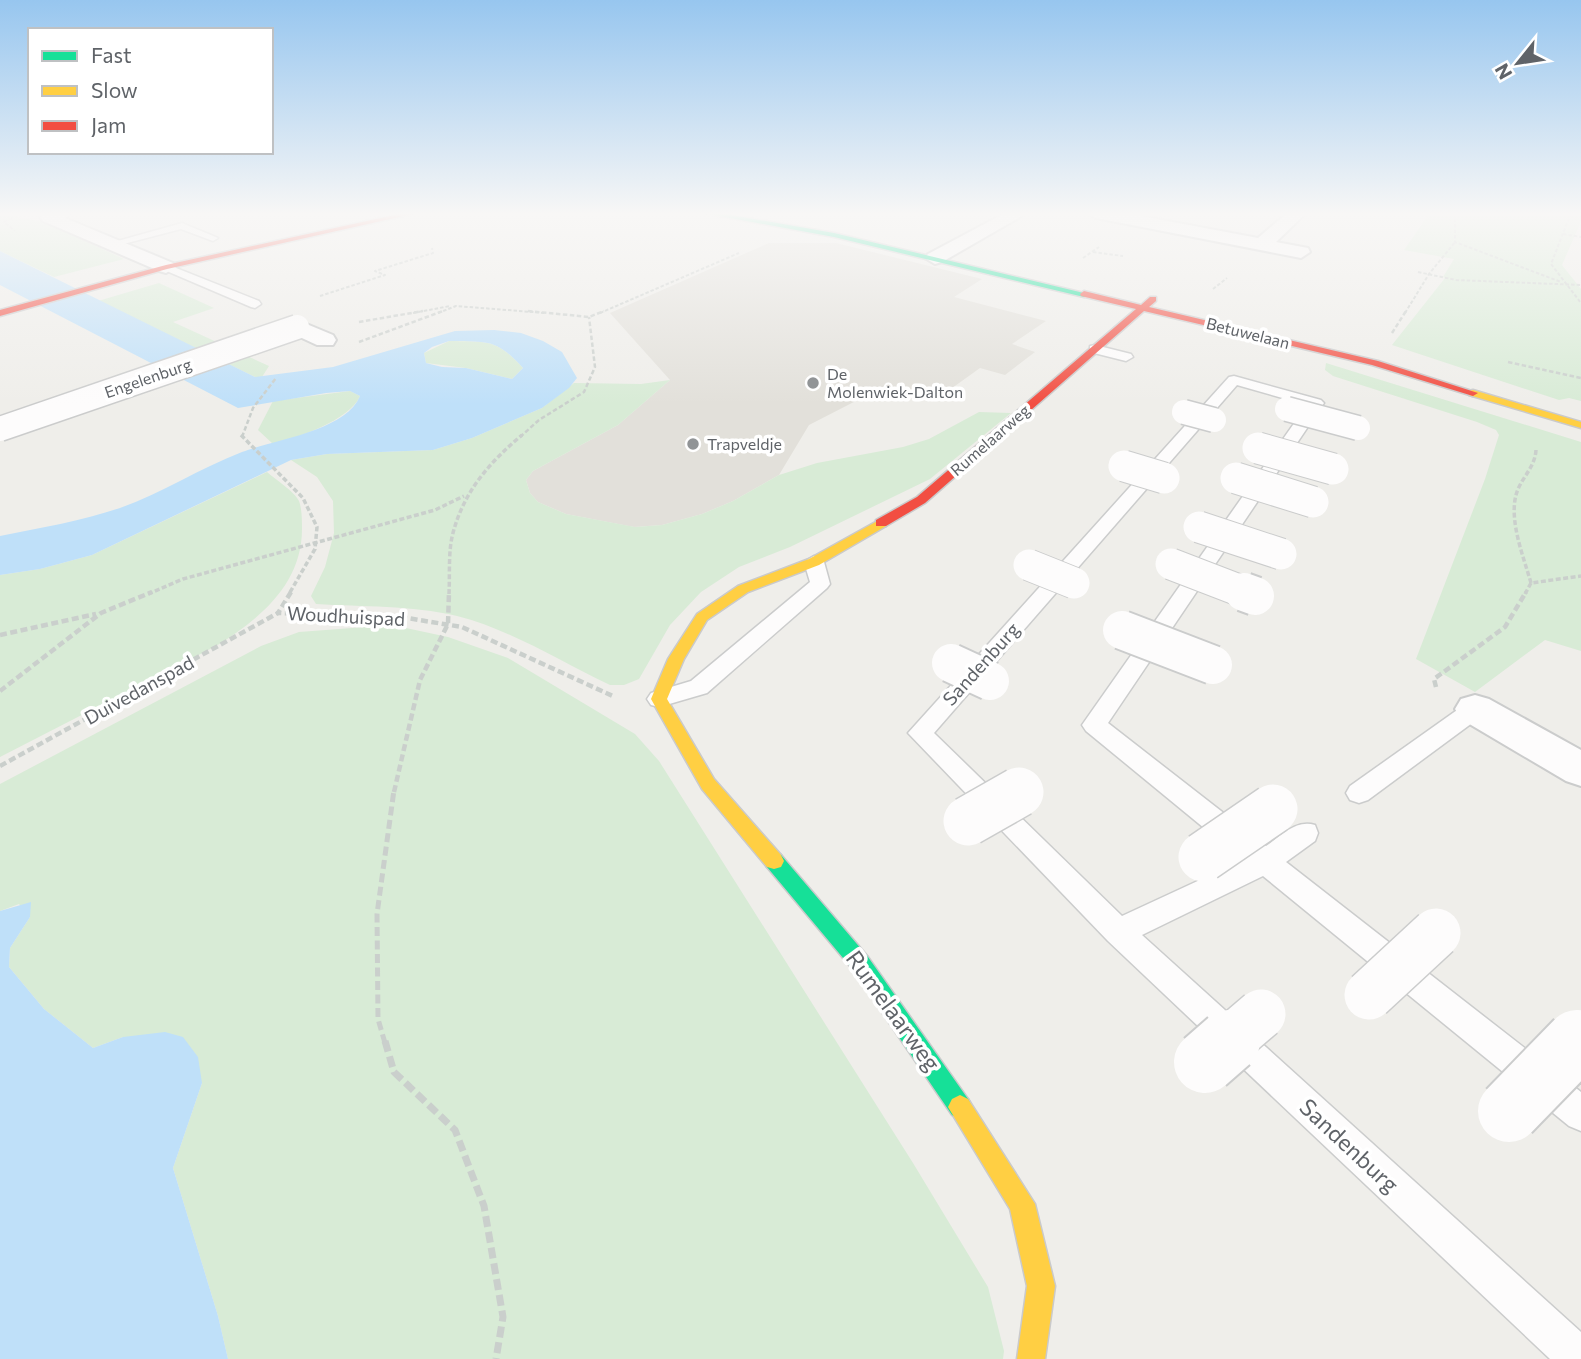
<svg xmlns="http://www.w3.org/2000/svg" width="1581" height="1359" font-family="Commissioner,sans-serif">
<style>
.education{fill:#e2e0da}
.green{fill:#d8ebd6}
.water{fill:#bfe0f9;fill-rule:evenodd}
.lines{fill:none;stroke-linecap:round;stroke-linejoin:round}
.lane-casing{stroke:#cbcccc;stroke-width:3}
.street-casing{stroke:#cbcccc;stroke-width:4}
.fast-casing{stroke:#cacacb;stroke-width:3}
.slow-casing{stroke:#cacacb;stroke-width:3}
.jam-casing{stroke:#cacacb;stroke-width:3}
.path-far5{stroke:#cacfcc;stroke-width:2;stroke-dasharray:3.5 2;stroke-linecap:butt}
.path-far4{stroke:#cacfcc;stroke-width:2.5;stroke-dasharray:4.5 2.5;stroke-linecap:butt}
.path-far3{stroke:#cacfcc;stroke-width:3.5;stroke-dasharray:5 2.5;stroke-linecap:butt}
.path-far2{stroke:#cacfcc;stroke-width:4.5;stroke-dasharray:7 3.5;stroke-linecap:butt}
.path-far1{stroke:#cacfcc;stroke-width:5;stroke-dasharray:9 4.5;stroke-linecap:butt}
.path{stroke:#cacfcc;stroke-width:7;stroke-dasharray:11 5;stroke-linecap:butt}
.lane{fill:#fdfcfc;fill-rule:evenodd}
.street{fill:#fdfcfc;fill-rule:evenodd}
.fast{fill:#16e098;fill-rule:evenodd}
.slow{fill:#ffcf43;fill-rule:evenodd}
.jam{fill:#f24e42;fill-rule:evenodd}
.street-bridge-far4-casing{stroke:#cbcccc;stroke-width:27;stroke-linecap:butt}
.street-bridge-far3-casing{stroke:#cbcccc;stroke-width:33;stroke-linecap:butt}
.street-bridge-far2-casing{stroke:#cbcccc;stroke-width:42;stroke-linecap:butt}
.street-bridge-far1-casing{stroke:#cbcccc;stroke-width:52;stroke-linecap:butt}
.street-bridge-casing{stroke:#cbcccc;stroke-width:66;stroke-linecap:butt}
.street-bridge-far4{stroke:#fdfcfc;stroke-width:24}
.street-bridge-far3{stroke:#fdfcfc;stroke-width:31}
.street-bridge-far2{stroke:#fdfcfc;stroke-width:38}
.street-bridge-far1{stroke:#fdfcfc;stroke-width:49}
.street-bridge{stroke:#fdfcfc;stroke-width:62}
.poi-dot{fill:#919496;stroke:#fff;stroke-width:2.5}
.labels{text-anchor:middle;stroke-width:7;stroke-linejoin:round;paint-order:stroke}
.far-street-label{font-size:16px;fill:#5f6368;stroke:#fff}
.far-poi-label{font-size:16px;fill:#5f6368;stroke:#fff;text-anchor:start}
.street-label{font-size:19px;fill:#5f6368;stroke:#fff}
.near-street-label{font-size:23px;fill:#5f6368;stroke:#fff}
</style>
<rect width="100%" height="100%" fill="#efeeea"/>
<polygon class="education" points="769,243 836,243 982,279 954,297 1046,321 1012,344 1035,352 1005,375 980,368 934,401 885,386 809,425 779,475 733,501 702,514 662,525 634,527 566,514 538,502 530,493 526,480 533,471 618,425 670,380 610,313"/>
<g class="green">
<polygon points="0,213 46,223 124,259 54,277 0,251"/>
<polygon points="1430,213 1581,213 1581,221 1562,265 1581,289 1581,401 1569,398 1559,400 1392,345 1445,278 1443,277 1454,259 1404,250"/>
<polygon points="159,283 214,308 173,322 269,366 262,377 255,377 98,301"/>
<path d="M449,341C487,342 496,338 523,368L512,379L466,368L426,363L424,353Z"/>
<polygon points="1326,363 1581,442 1581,651 1545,640 1475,692 1416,659 1485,479 1499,435 1496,430 1477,422 1333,376 1325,370"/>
<path d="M670,380L618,425L533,471L526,480L530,493L538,502L566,514L635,527L662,525L702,514L733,501L779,475L817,463L903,447L929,439L979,412L1011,413L930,479L790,547L739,567L701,592L670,625L639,679L624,685H610C559,661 512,630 457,616C411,605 363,607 316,604L311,596L325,567L334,533L333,501L317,477L291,460L327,454L433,450L472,438L542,408L574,383L641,384Z"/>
<path d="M350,391L360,396C350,420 297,438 273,444L258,430L273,401Z"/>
<path d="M267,472C276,480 294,491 299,501C302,509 302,521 302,529C302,584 260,619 216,646L0,757V575L40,569L92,555Z"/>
<polygon points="392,625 448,637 508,658 635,734 659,761 913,1163 988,1287 1004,1351 1003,1359 228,1359 218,1316 173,1168 202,1083 123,1037 93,1048 44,1009 9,967 10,948 30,917 19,904 0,911 0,784 261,646 299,632"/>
</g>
<g class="water">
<path d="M0,251L255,377L333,367L455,331L494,330L521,333L543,341L562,352L577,378L569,388L542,408L472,438L433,450L327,454L291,460L92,555L40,569L0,575V536C40,528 81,521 120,508C162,493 200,468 242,452C273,440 346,431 360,396L350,391L326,393L238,408L0,285ZM449,341C487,342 496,338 523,368L512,379L466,368L442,367L426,363L424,353L432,347Z"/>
<polygon points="31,902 30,917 10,948 9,967 44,1009 93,1048 123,1037 165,1032 183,1037 198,1057 202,1083 173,1168 218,1316 228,1359 0,1359 0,911"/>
</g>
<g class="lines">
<g class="lane-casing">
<g id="lane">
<polygon points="182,223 218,238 213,241 181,229 112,247 107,244"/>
<polygon points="166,264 259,301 261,304 255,308 251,307 162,269 160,267"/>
<polygon points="1095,345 1131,354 1133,357 1126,361 1090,352 1090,346"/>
<path d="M1234,376L1321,400L1324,403L1108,723L1266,846C1281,836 1296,819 1315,825L1318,833L1315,841L1286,862L1581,1092V1131L1569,1126L1263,876L1142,935L1581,1332V1359H1550L1108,941L908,733L1229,377ZM1237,385L1307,405L1082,725L1086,731L1243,860L1122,916L934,733Z"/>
<polygon points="814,556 824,562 830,584 827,588 707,693 659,707 651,705 647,699 651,693 691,681 810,582 804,562"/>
<polygon points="1475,701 1483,703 1487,709 1483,715 1368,800 1359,803 1350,800 1346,793 1350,786 1467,703"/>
</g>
</g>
<g class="street-casing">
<g id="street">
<polygon points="43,213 71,213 65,218 173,263 176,267 166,273 159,271 43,221 40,217"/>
<polygon points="1005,213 1027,213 942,262 935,264 925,258 928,254"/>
<polygon points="1088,213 1125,213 1258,238 1287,213 1306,213 1276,242 1308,248 1310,252 1301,258 1096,218"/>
<polygon points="297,320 333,335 336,340 333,345 317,345 289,332 286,327 289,322"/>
<polygon points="1475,695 1489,699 1581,750 1581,786 1566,781 1461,719 1455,709 1461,699"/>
</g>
</g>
<g class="fast-casing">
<g id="fast">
<polygon points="703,213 720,213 834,233 1088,294 1084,297 834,237"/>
<polygon points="774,853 781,855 868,957 968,1099 972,1107 968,1115 960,1119 952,1115 854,971 767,867 764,861 767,855"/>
</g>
</g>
<g class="slow-casing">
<g id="slow">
<polygon points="1473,390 1581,422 1581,428 1469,395 1469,391"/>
<polygon points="881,519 887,523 886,526 819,565 748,592 707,620 684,659 667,699 714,779 781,855 784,861 781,867 774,869 767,867 702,789 651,699 668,659 697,614 738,586 809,559"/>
<polygon points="960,1095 968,1099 1035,1204 1055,1286 1045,1359 1017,1359 1027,1286 1010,1209 948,1107 952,1099"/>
</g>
</g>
<g class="jam-casing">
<g id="jam">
<polygon points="403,213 417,213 167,269 0,316 0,310 166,265"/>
<polygon points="1084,291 1141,305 1150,297 1156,297 1156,301 1149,307 1378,361 1478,393 1473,396 1372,365 1144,311 925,503 886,526 876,526 876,520 917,497 1136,309 1081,296 1080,294"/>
</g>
</g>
<g class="path-far5">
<polyline points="1455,213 1455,242 1561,282"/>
<polyline points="1571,213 1551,264 1581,303"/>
<polyline points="12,218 4,222 15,231"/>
<polyline points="1563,234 1581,237"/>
<polyline points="1093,252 1123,256"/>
<polyline points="1083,258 1099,247"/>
<polyline points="1418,272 1456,280 1581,285"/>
<polyline points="1213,289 1227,278"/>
<polyline points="320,296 385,275 375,271 433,253 432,248"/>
<polyline points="413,313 450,306"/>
<polyline points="438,313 456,306 545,313"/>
<polyline points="600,313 739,253"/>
<polyline points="1405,313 1429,274 1455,242"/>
</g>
<g class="path-far4">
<polyline points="528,311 589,317 604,311"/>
<polyline points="359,322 423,311"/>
<polyline points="1392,333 1406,311"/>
<polyline points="359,342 443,311"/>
<polyline points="1508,362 1581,378"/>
<polyline points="242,437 253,408 276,378"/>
<polyline points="520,437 539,420 584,392 595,367 589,317"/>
</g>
<g class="path-far3">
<polyline points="241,435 303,498 317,527 315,549 289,594"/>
<path d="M1531,583C1524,558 1509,522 1516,495C1520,479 1535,468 1536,450"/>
<polyline points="148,594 183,579 435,510 464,496"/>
<path d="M449,594C450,574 448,551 453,533C464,491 490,462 522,435"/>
<polyline points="1525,594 1531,583 1581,576"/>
</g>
<g class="path-far2">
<polyline points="291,592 278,613 401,617 462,627 615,697"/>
<polyline points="0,635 96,614"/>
<polyline points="1436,687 1434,679 1505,627 1526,592"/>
<polyline points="0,691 101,613 152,592"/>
<polyline points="0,766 278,613"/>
<polyline points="394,792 420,680 448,624 449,592"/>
</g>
<polyline class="path-far1" points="385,1043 378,1019 377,914 394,790"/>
<polyline class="path" points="385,1041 394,1072 455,1130 484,1206 503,1317 496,1359"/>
<use href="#lane" class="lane"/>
<use href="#street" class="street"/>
<use href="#fast" class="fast"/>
<use href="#slow" class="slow"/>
<use href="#jam" class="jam"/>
<g class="street-bridge-far4-casing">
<g id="street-bridge-far4">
<polyline points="1287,409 1358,428"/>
<polyline points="1184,412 1214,420"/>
<polyline points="0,429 297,327"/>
</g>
</g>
<g class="street-bridge-far3-casing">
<g id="street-bridge-far3">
<polyline points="1258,448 1333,469"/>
<polyline points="1124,466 1164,478"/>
<polyline points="1236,478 1313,502"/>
<polyline points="1199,527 1281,554"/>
<polyline points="1171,564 1249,594"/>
<polyline points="1029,565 1074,583"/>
</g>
</g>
<g class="street-bridge-far2-casing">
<g id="street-bridge-far2">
<polyline points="1244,592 1255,596"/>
<polyline points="1122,630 1213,665"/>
<polyline points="951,663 990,681"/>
</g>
</g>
<g class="street-bridge-far1-casing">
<g id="street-bridge-far1">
<polyline points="968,821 1019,792"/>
<polyline points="1203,857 1273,809"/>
<polyline points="1369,995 1436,933"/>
<polyline points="1227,1043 1261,1014"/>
<polyline points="1575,1043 1577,1041"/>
</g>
</g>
<g class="street-bridge-casing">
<g id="street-bridge">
<polyline points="1205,1062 1229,1041"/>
<polyline points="1509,1111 1577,1041"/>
</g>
</g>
<use href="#street-bridge-far4" class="street-bridge-far4"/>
<use href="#street-bridge-far3" class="street-bridge-far3"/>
<use href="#street-bridge-far2" class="street-bridge-far2"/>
<use href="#street-bridge-far1" class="street-bridge-far1"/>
<use href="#street-bridge" class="street-bridge"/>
</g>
<linearGradient id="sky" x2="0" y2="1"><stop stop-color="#97c6ef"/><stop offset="0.53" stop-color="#f8f7f6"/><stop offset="1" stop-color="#f8f7f6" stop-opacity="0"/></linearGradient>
<rect width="1581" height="404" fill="url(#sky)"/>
<g class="poi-dot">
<circle cx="813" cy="383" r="7"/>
<circle cx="693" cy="444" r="7"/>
</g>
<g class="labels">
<g class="far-street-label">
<text transform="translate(1248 333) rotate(14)" y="6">Betuwelaan</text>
<text transform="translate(148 378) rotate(-19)" y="6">Engelenburg</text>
<text transform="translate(990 440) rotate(-41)" y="6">Rumelaarweg</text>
</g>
<g class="far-poi-label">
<text x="827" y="380">De<tspan x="827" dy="18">Molenwiek-Dalton</tspan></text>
<text x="707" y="450">Trapveldje</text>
</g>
<g class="street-label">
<text transform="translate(346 616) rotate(3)" y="7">Woudhuispad</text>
<text transform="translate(981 664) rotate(-48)" y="7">Sandenburg</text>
<text transform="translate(139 690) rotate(-29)" y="7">Duivedanspad</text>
</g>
<g class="near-street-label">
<text transform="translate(893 1011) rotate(54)" y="8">Rumelaarweg</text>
<text transform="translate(1349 1146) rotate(43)" y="8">Sandenburg</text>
</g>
</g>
<rect x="28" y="28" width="245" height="126" fill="#ffffff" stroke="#bfc1c3" stroke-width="2"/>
<rect x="42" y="51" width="35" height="10" fill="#16e098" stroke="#bfc1c3" stroke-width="2"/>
<text x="91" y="63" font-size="21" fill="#5f6368">Fast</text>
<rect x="42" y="86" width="35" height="10" fill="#ffcf43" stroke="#bfc1c3" stroke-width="2"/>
<text x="91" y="98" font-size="21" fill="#5f6368">Slow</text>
<rect x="42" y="121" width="35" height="10" fill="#f24e42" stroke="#bfc1c3" stroke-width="2"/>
<text x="91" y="133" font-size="21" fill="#5f6368">Jam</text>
<g transform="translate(1518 63) rotate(240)" stroke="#ffffff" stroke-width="5" paint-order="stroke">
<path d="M0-5L12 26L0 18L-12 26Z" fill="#5f6368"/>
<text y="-10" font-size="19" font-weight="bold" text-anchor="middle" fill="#5f6368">N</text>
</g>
</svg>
